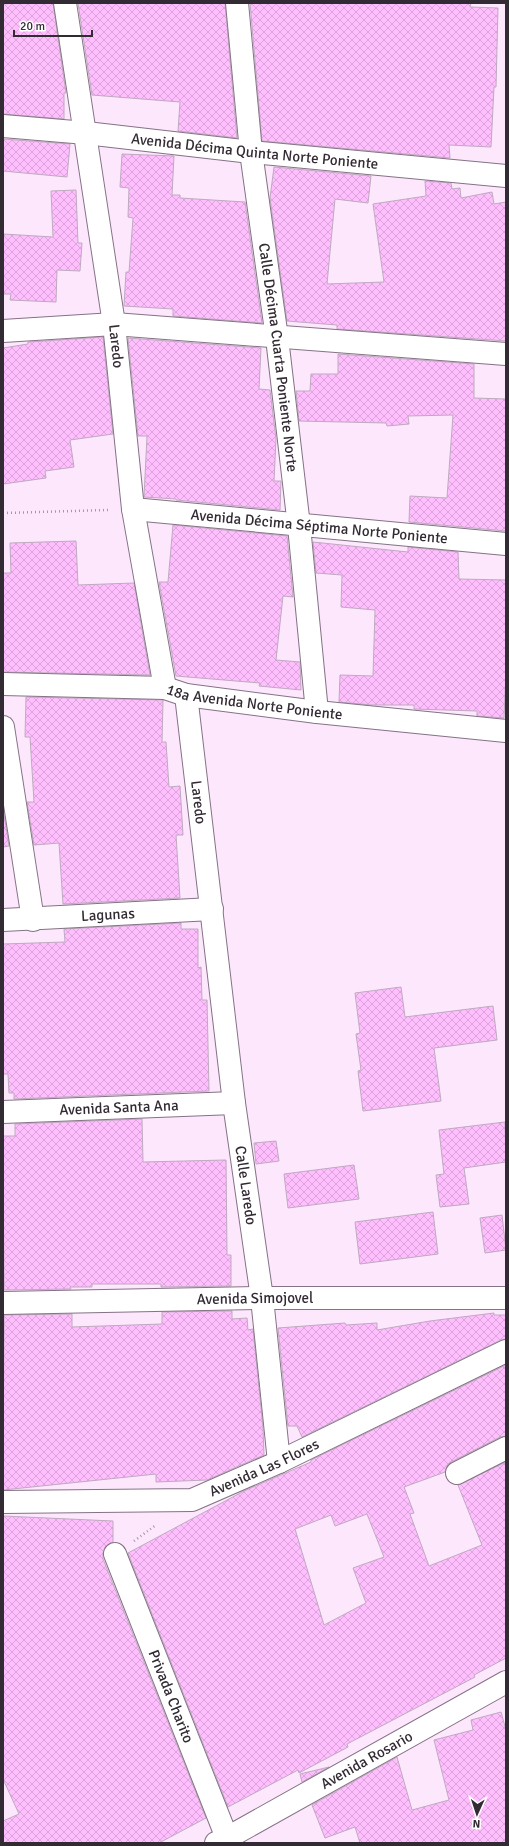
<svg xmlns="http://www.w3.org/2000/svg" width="509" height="1846" font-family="Signika,sans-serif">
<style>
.building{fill:url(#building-cross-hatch);stroke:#bfaabf;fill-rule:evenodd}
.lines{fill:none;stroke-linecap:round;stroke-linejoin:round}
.minor-casing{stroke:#857285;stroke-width:24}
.path{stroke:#a595a5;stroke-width:2.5;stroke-dasharray:1 3;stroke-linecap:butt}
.minor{stroke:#fff;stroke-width:22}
.labels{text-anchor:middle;stroke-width:3.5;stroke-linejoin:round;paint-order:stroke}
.street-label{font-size:15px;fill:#332b33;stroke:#fff}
</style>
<defs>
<pattern id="building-cross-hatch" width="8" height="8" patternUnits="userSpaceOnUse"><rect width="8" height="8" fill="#ffbfff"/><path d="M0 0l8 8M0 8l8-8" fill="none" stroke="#dba4db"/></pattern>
</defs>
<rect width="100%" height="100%" fill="#fde7fd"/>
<g class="building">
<polygon points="16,3 53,3 66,93 64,93 64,119 3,114 3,4"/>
<polygon points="78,3 225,3 237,138 178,131 180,102 92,95"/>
<polygon points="250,3 471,3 470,7 498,8 496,87 494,87 491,147 449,145 450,158 262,141"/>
<polygon points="3,139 70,144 67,177 3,171"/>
<polygon points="122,154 174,156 172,195 180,195 180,198 245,202 262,323 173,316 173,309 124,306 126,272 129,272 133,218 128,217 129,188 120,187"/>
<polygon points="274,167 371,176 368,203 335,199 327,284 384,282 373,204 426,196 425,181 451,183 452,189 460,188 461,198 492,192 494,204 506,202 506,341 337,329 337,325 287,321 270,198"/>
<polygon points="76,190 78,243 82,243 80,271 57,270 56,302 10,300 11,294 3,294 3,234 53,237 51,191"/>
<polygon points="103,337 113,434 70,440 74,467 45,471 46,478 3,484 3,348 28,344 28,342 29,342"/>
<polygon points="128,338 261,348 259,389 270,390 276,439 274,481 281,481 280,510 176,500 176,499 144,497 147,436 138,436"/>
<polygon points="338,354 474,364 474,398 506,399 506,531 409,522 410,496 447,498 453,415 408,416 409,424 387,426 386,423 299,421 296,391 310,391 311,374 338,374"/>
<polygon points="173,525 287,536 293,597 283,596 276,660 300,662 301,690 259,686 260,683 176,676 159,582 168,582"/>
<polygon points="76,541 78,585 134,583 150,675 3,672 3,573 11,573 10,543"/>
<polygon points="313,542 408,552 408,547 458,552 459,579 506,580 506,672 504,718 477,716 477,711 414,709 414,705 372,705 339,702 340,675 373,676 375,610 341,607 342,575 316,573"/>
<polygon points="26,697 163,700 162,742 166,742 169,787 180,786 183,835 176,835 180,898 63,904 59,843 34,845 27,802 34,802 30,737 25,737"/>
<polygon points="3,808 9,846 3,847"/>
<polygon points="181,923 181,929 198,929 198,968 201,967 202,1000 207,1000 209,1091 14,1099 14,1093 9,1093 8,1074 3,1074 3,944 65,942 64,929"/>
<polygon points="401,987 405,1017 493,1006 497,1040 434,1048 441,1101 363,1111 358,1071 361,1070 356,1034 360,1033 355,993"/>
<polygon points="142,1119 143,1162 226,1160 227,1255 231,1255 231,1286 161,1287 161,1284 92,1284 92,1287 70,1287 71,1289 4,1290 3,1136 15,1136 15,1124"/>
<polygon points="505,1122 506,1162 464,1168 469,1204 440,1207 436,1175 444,1174 439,1130"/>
<polygon points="276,1141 279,1161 256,1164 254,1143"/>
<polygon points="354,1165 359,1199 288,1208 284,1174"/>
<polygon points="433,1212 438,1254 360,1264 355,1222"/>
<polygon points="502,1215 506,1250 485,1253 480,1218"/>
<polygon points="232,1311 232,1319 247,1318 248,1330 253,1329 263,1428 264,1455 207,1480 156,1482 156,1474 3,1490 4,1315 72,1314 72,1327 162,1324 162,1312"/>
<polygon points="494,1313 494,1315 506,1315 506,1339 501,1340 302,1437 297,1426 288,1426 278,1328 345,1323 346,1325 377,1323 377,1330 430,1321"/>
<path d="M506,1365V1436L500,1437L451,1462L447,1466L445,1472L404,1487L414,1513L410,1514L429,1566L482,1545L458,1485L506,1462V1658L474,1675L475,1677L347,1744L348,1747L299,1773L298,1770L228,1807L128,1553L244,1491L311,1462V1460ZM367,1514L384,1557L353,1568L366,1603L324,1625L295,1529L331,1515L335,1526Z"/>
<polygon points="3,1516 113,1521 113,1542 105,1547 103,1553 103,1559 206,1818 159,1843 3,1843 3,1821 19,1814 3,1779"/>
<polygon points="501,1712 506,1730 506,1843 360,1843 355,1827 325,1838 312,1805 397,1757 412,1810 449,1800 434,1740 473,1730 471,1720"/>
<polygon points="329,1767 302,1782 300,1774"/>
</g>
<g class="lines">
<g class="minor-casing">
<g id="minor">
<path id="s1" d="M65,3L114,324L133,509L165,688"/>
<path id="s2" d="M237,3L251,152L277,338L299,526L317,712"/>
<path id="s3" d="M3,126L86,133L251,152L506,176"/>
<polyline points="3,331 114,324 506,354"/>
<path id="s4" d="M133,509L506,544"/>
<path id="s5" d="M3,684L165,688L186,695L317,712L506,731"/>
<path id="s6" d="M186,695L234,1103L262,1298L279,1462"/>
<polyline points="3,727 33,920"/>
<path id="s7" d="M3,920L212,909"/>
<path id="s8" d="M3,1112L234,1103"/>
<path id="s9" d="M3,1303L262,1298H506"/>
<polyline points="457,1473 506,1448"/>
<path id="s10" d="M3,1502L192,1500L279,1462L506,1351"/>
<path id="s11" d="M115,1554L227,1838"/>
<path id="s12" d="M216,1843L227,1838L506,1682"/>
</g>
</g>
<g class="path">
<polyline points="3,513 108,510"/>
<polyline points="134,1541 156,1525"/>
</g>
<use href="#minor" class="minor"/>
</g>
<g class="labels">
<g class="street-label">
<text dy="5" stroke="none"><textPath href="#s3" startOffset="253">Avenida Décima Quinta Norte Poniente</textPath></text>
<text dy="5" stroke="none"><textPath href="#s1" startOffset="347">Laredo</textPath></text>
<text dy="5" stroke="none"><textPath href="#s2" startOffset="357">Calle Décima Cuarta Poniente Norte</textPath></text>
<text dy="5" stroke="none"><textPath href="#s4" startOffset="187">Avenida Décima Séptima Norte Poniente</textPath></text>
<text dy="5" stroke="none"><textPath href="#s5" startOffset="253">18a Avenida Norte Poniente</textPath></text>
<text dy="5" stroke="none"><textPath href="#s6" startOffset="108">Laredo</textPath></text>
<text dy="5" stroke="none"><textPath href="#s7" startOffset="105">Lagunas</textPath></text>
<text dy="5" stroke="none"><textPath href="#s8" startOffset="116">Avenida Santa Ana</textPath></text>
<text dy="5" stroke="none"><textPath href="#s6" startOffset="494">Calle Laredo</textPath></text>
<text dy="5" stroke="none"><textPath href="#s9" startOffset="252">Avenida Simojovel</textPath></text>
<text dy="5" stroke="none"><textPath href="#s10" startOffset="268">Avenida Las Flores</textPath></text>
<text dy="5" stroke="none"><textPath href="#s11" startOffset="153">Privada Charito</textPath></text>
<text dy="5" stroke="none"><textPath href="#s12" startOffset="172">Avenida Rosario</textPath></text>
</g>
</g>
<rect width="509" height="1846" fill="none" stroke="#332b33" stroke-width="8"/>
<g transform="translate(477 1814) rotate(183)" stroke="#ffffff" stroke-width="3" paint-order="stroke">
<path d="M0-3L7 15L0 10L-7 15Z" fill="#332b33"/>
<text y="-6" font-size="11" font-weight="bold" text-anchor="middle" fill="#332b33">N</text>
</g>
<path d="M14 30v6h78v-6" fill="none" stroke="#332b33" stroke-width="2"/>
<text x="20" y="30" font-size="12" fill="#332b33" stroke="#ffffff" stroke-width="3" paint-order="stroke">20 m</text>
</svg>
